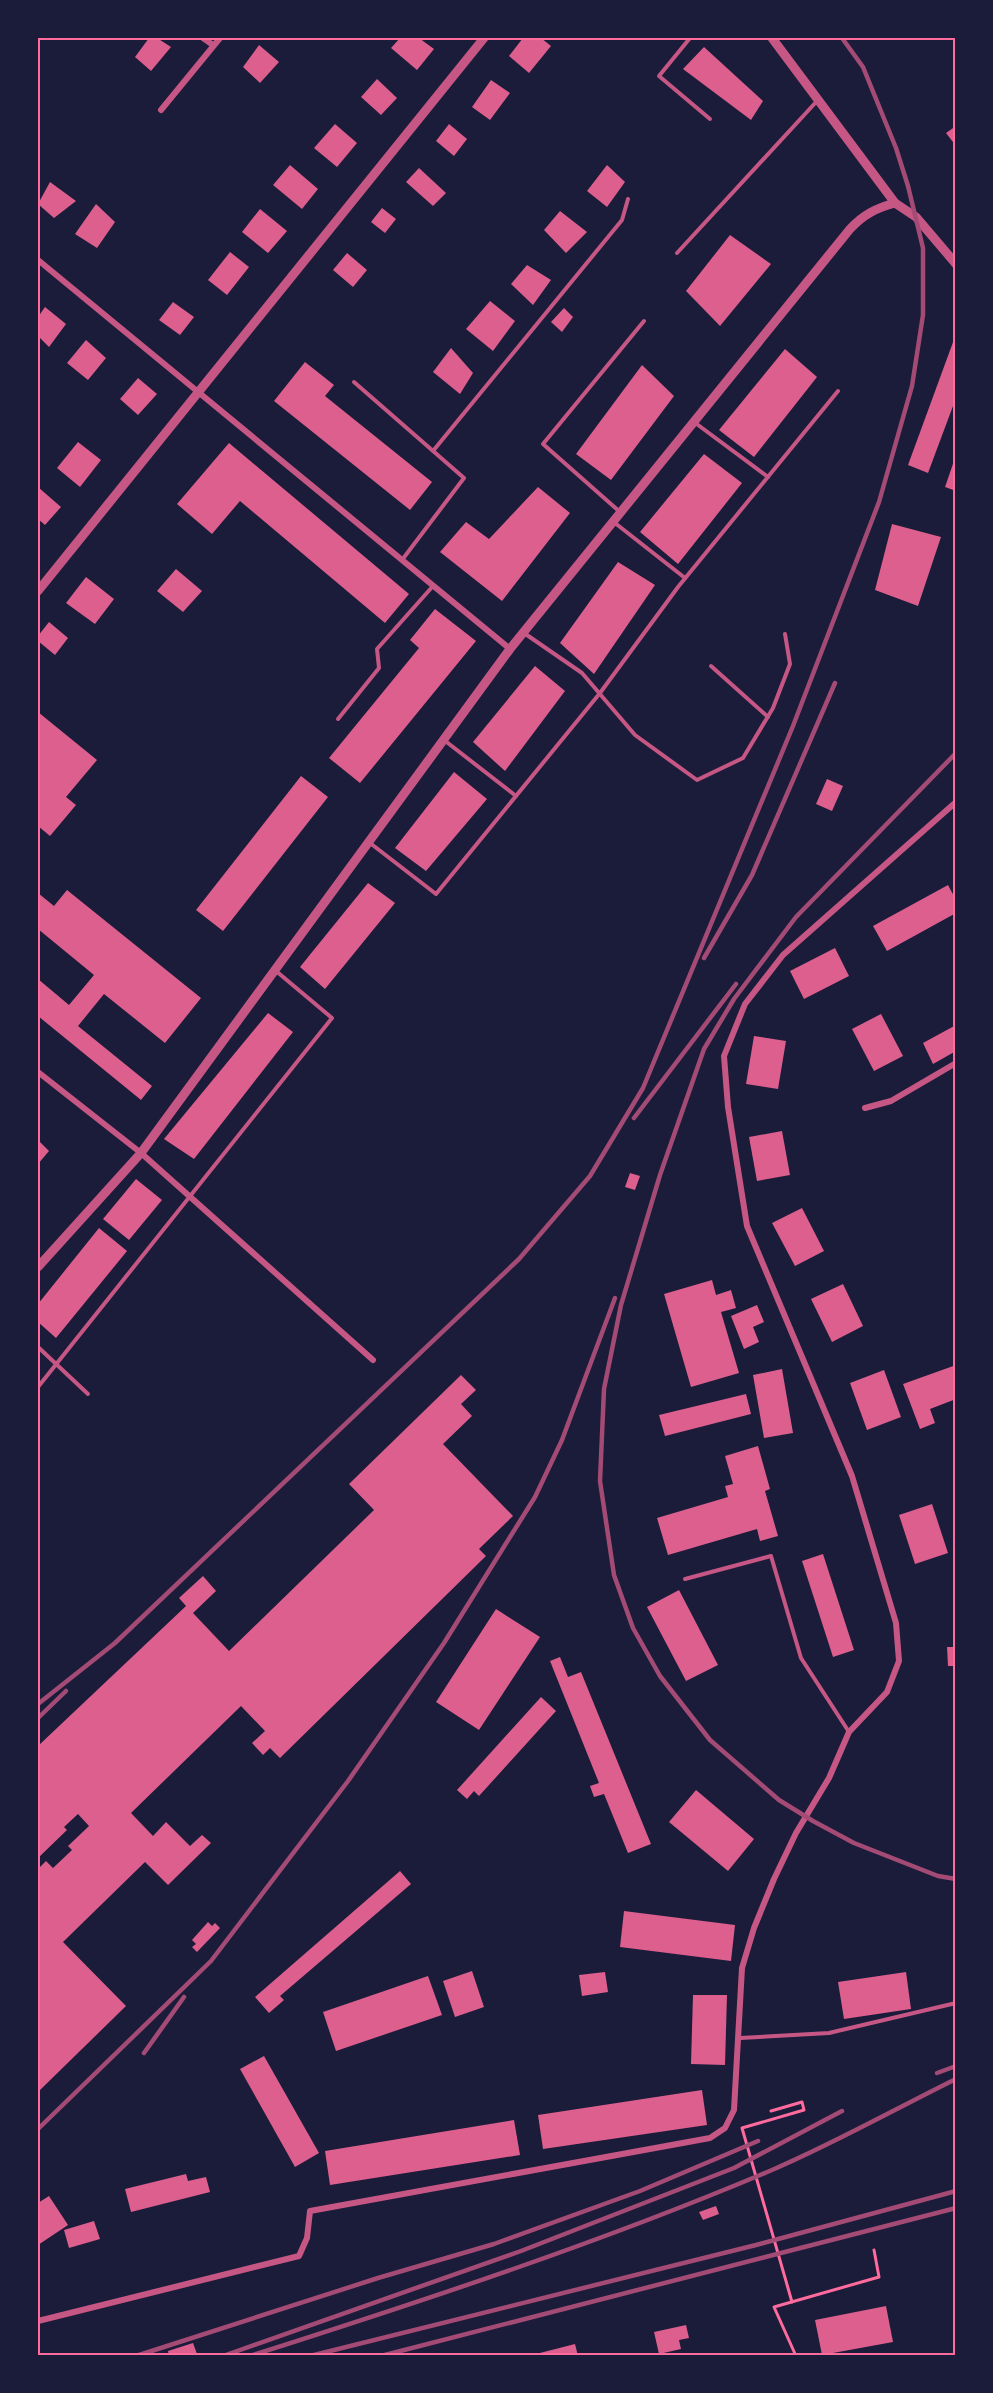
<svg xmlns="http://www.w3.org/2000/svg" width="993" height="2393" font-family="'Work Sans',sans-serif">
<style>
.building{fill:#dd5f8e}
.lines{fill:none;stroke-linecap:round;stroke-linejoin:round}
.path{stroke:#ff6b9d;stroke-width:3}
.service{stroke:#c65784;stroke-width:4}
.minor{stroke:#c65784;stroke-width:6}
.tertiary{stroke:#c65784;stroke-width:9}
.rail{stroke:#a44b75;stroke-width:4.5}
.neatline{fill:none;stroke:#ff6b9d;stroke-width:2}
</style>
<rect width="100%" height="100%" fill="#1b1b3a"/>
<g class="building">
<polygon points="149,38 157,38 171,47 151,71 135,57"/>
<polygon points="400,38 419,38 434,49 417,70 391,48"/>
<polygon points="523,38 541,38 551,46 529,73 509,56"/>
<polygon points="259,45 279,62 260,83 243,67"/>
<polygon points="704,47 763,101 751,120 683,69"/>
<polygon points="377,79 397,98 381,115 361,97"/>
<polygon points="491,80 510,93 490,120 472,107"/>
<polygon points="335,124 357,143 337,167 314,148"/>
<polygon points="449,124 467,139 454,156 436,141"/>
<polygon points="956,126 956,146 946,133"/>
<polygon points="290,165 318,189 302,209 273,185"/>
<polygon points="607,165 625,182 607,207 587,191"/>
<polygon points="419,168 446,193 433,206 406,182"/>
<polygon points="50,182 76,201 54,218 38,204"/>
<polygon points="96,204 115,222 97,248 75,234"/>
<polygon points="382,208 396,219 385,233 371,222"/>
<polygon points="260,209 287,231 268,253 242,232"/>
<polygon points="560,211 587,232 566,253 544,230"/>
<polygon points="730,235 771,264 720,326 686,291"/>
<polygon points="230,252 249,267 227,295 208,280"/>
<polygon points="347,253 367,270 353,287 333,270"/>
<polygon points="527,265 551,280 533,305 511,284"/>
<polygon points="490,301 515,321 493,351 466,329"/>
<polygon points="173,302 194,317 180,335 159,320"/>
<polygon points="45,307 66,324 49,347 38,336 38,317"/>
<polygon points="564,308 573,317 562,332 551,322"/>
<polygon points="956,334 956,398 928,473 908,465"/>
<polygon points="86,340 106,358 88,380 67,363"/>
<polygon points="451,348 473,373 460,394 433,372"/>
<polygon points="785,349 817,377 754,457 719,430"/>
<polygon points="305,362 334,385 325,396 432,482 410,510 274,401"/>
<polygon points="642,365 674,396 611,480 576,454"/>
<polygon points="138,378 157,394 138,415 120,399"/>
<polygon points="78,442 101,460 80,487 57,468"/>
<polygon points="229,443 409,594 385,623 240,501 212,534 177,504"/>
<polygon points="704,454 742,483 678,564 640,532"/>
<polygon points="956,455 956,491 945,487"/>
<polygon points="38,487 61,507 45,525 38,519"/>
<polygon points="538,487 570,513 502,601 440,552 466,522 489,539"/>
<polygon points="892,524 941,537 918,606 875,590"/>
<polygon points="618,562 655,585 594,674 560,643"/>
<polygon points="176,569 202,591 183,612 157,591"/>
<polygon points="86,577 114,599 95,624 66,603"/>
<polygon points="435,609 476,641 360,783 329,758 419,648 410,640"/>
<polygon points="49,622 68,638 55,655 38,641 38,636"/>
<polygon points="535,666 565,691 505,771 473,742"/>
<polygon points="38,712 97,760 66,797 76,805 50,836 38,826"/>
<polygon points="454,772 487,799 426,871 395,848"/>
<polygon points="301,776 328,797 223,931 196,910"/>
<polygon points="827,779 843,786 832,811 816,804"/>
<polygon points="368,883 395,903 325,989 300,967"/>
<polygon points="948,885 956,900 956,913 887,951 873,926"/>
<polygon points="67,890 201,998 165,1043 104,994 78,1026 152,1086 141,1100 38,1016 38,979 69,1005 94,975 38,929 38,893 54,906"/>
<polygon points="835,948 849,976 804,999 790,971"/>
<polygon points="268,1013 293,1032 194,1159 164,1139"/>
<polygon points="881,1014 903,1056 874,1071 852,1029"/>
<polygon points="956,1025 956,1051 933,1064 923,1043"/>
<polygon points="754,1036 786,1041 778,1089 746,1084"/>
<polygon points="782,1131 790,1175 757,1181 749,1137"/>
<polygon points="38,1140 49,1151 38,1164"/>
<polygon points="630,1173 640,1176 635,1190 625,1187"/>
<polygon points="136,1179 162,1200 129,1240 103,1219"/>
<polygon points="802,1208 824,1251 795,1266 772,1223"/>
<polygon points="99,1228 127,1251 56,1338 38,1322 38,1304"/>
<polygon points="712,1280 716,1295 731,1290 736,1308 721,1312 739,1373 691,1387 664,1294"/>
<polygon points="843,1284 863,1326 832,1342 811,1299"/>
<polygon points="757,1305 764,1322 753,1327 759,1342 744,1349 731,1316"/>
<polygon points="956,1365 956,1399 930,1409 935,1423 920,1429 903,1384"/>
<polygon points="782,1369 793,1433 764,1438 753,1375"/>
<polygon points="884,1370 901,1417 867,1430 850,1383"/>
<polygon points="461,1375 476,1390 461,1404 472,1416 443,1444 513,1516 479,1549 486,1556 280,1758 270,1748 263,1755 252,1743 265,1731 241,1706 131,1813 153,1836 166,1822 190,1846 202,1835 211,1843 168,1885 145,1862 63,1942 126,2006 38,2092 38,1869 46,1861 53,1868 72,1850 68,1846 89,1826 78,1814 64,1827 67,1830 38,1858 38,1746 186,1606 179,1598 203,1576 216,1591 193,1613 229,1651 374,1510 349,1484"/>
<polygon points="746,1394 751,1414 665,1436 659,1415"/>
<polygon points="758,1446 770,1489 765,1491 778,1536 760,1541 757,1529 668,1555 657,1518 728,1497 725,1486 733,1484 725,1456"/>
<polygon points="932,1504 948,1553 915,1564 899,1515"/>
<polygon points="823,1554 854,1650 833,1657 802,1561"/>
<polygon points="679,1590 718,1665 686,1681 647,1607"/>
<polygon points="496,1609 540,1637 479,1730 436,1702"/>
<polygon points="947,1647 956,1647 956,1666 948,1666"/>
<polygon points="560,1657 568,1677 581,1672 651,1844 628,1853 604,1794 594,1797 590,1786 599,1783 550,1661"/>
<polygon points="541,1697 556,1711 479,1796 474,1791 467,1799 457,1790"/>
<polygon points="696,1790 754,1839 728,1871 669,1822"/>
<polygon points="400,1871 411,1884 280,1996 284,2000 269,2013 255,1997"/>
<polygon points="624,1911 735,1925 731,1961 620,1947"/>
<polygon points="208,1922 212,1926 215,1923 220,1928 197,1952 192,1947 196,1944 192,1940"/>
<polygon points="472,1971 484,2007 455,2017 443,1981"/>
<polygon points="605,1972 608,1992 582,1996 579,1975"/>
<polygon points="906,1972 911,2009 844,2019 838,1982"/>
<polygon points="428,1976 442,2015 336,2051 323,2012"/>
<polygon points="693,1995 727,1995 725,2065 691,2064"/>
<polygon points="264,2056 319,2153 295,2167 240,2069"/>
<polygon points="702,2090 707,2125 543,2149 538,2115"/>
<polygon points="514,2120 520,2155 330,2185 325,2151"/>
<polygon points="186,2174 188,2181 206,2177 210,2192 131,2212 125,2189"/>
<polygon points="49,2196 68,2225 38,2245 38,2203"/>
<polygon points="716,2206 719,2214 703,2220 699,2212"/>
<polygon points="94,2221 100,2239 69,2248 64,2230"/>
<polygon points="886,2306 893,2342 822,2355 815,2320"/>
<polygon points="686,2325 689,2338 679,2340 681,2349 659,2354 654,2332"/>
<polygon points="193,2343 197,2354 169,2356 168,2351"/>
<polygon points="575,2344 578,2356 532,2356 532,2355"/>
</g>
<g class="lines">
<g class="path">
<polyline points="771,2111 802,2102 804,2110 742,2128 792,2302"/>
<polyline points="796,2356 774,2307 879,2277 874,2250"/>
</g>
<g class="service">
<polyline points="690,38 659,76 710,119"/>
<polyline points="677,253 817,101"/>
<polyline points="354,382 464,478 402,560"/>
<polyline points="694,422 768,477"/>
<polyline points="433,451 622,220 628,199"/>
<polyline points="620,512 543,444 644,321"/>
<polyline points="615,523 685,578"/>
<polyline points="524,633 582,673 635,735 697,780 743,758 773,708 790,664 785,634"/>
<polyline points="711,666 768,717"/>
<polyline points="338,719 379,668 377,649 433,586"/>
<polyline points="444,740 516,796"/>
<polyline points="370,843 436,894 600,693 678,587 838,391"/>
<polyline points="38,1347 88,1394"/>
<polyline points="38,1387 332,1018 276,971"/>
<polyline points="685,1579 771,1556 801,1658 849,1732"/>
<polyline points="740,2038 829,2033 956,2003"/>
</g>
<g class="minor">
<polyline points="203,38 213,45"/>
<polyline points="161,110 220,38"/>
<polyline points="38,260 510,649"/>
<polyline points="38,1072 141,1153 373,1360"/>
<polyline points="865,1108 891,1101 956,1063"/>
<polyline points="38,2321 299,2256 307,2238 310,2211 710,2138 725,2128 734,2110 742,1968 754,1928 774,1879 796,1833 829,1778 849,1732 887,1692 899,1661 896,1623 852,1476 747,1226 728,1107 724,1056 745,1004 783,955 956,802"/>
</g>
<g class="tertiary">
<polyline points="772,38 895,203 916,217 956,264"/>
<polyline points="38,591 484,38"/>
<path d="M38,1267L141,1153L510,649L850,229C863,215 876,208 895,203"/>
</g>
<g class="rail">
<polyline points="956,753 796,917 734,999 704,1049 660,1175 621,1305 604,1389 600,1481 614,1575 633,1628 660,1676 710,1740 779,1800 813,1821 854,1843 938,1876 956,1879"/>
<polyline points="704,958 752,875 835,683"/>
<polyline points="634,1118 736,984"/>
<polyline points="38,1704 115,1643 519,1259 590,1176 643,1088 793,726 879,502 912,386 923,315 923,248 908,186 896,148 863,67 842,38"/>
<polyline points="38,1718 66,1691"/>
<polyline points="144,2053 184,1997"/>
<polyline points="937,2073 956,2066"/>
<polyline points="38,2129 211,1961 348,1781 444,1643 535,1497 562,1440 615,1298"/>
<polyline points="136,2356 378,2278 494,2244 640,2191 758,2141"/>
<polyline points="223,2356 521,2251 734,2168 842,2111"/>
<path d="M250,2356C426,2300 602,2242 772,2170C835,2143 895,2109 956,2079"/>
<polyline points="310,2356 756,2245 956,2191"/>
<polyline points="381,2356 956,2208"/>
</g>
</g>
<rect width="993" height="2393" fill="none" stroke="#1b1b3a" stroke-width="78"/>
<rect x="39" y="39" width="915" height="2315" class="neatline"/>
</svg>
